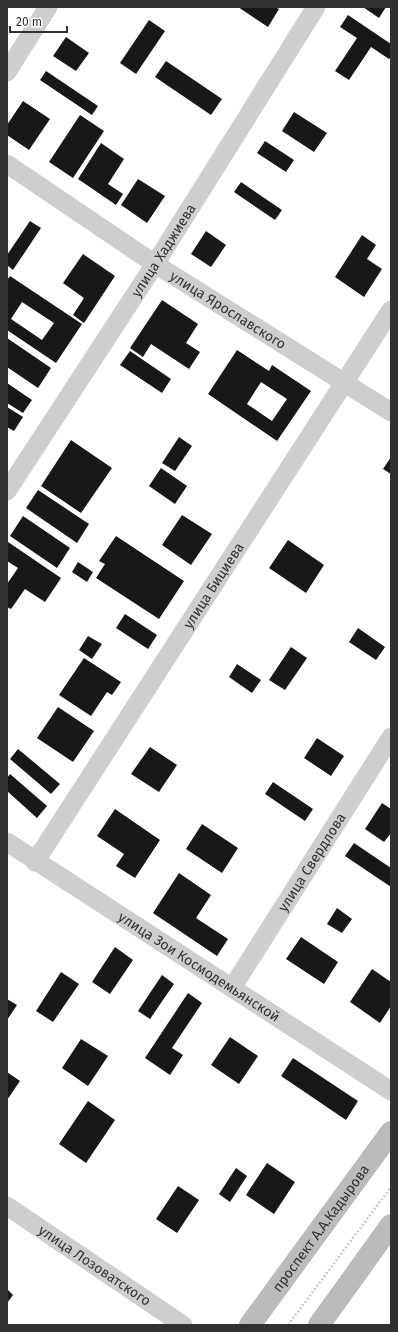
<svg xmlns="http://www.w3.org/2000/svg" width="398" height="1332" font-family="'Fira Sans',sans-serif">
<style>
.building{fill:#181818;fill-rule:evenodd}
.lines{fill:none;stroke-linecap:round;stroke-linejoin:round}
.path{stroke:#cbcbcb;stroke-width:2.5;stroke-dasharray:2 2;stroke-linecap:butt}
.street{stroke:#cecece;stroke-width:19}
.secondary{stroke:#bbb;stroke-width:22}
.labels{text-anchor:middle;stroke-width:4;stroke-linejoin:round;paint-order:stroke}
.street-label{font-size:14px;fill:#313131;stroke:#fff}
</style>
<rect width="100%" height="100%" fill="#fff"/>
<g class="building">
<polygon points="238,7 275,7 279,9 268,27"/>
<polygon points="363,7 386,7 379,18"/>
<polygon points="348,15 391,44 391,57 389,59 371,47 349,80 335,71 357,38 340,27"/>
<polygon points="149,20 165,31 136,74 120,63"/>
<polygon points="66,37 89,53 76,71 53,56"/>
<polygon points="166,61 222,99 211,115 155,77"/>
<polygon points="46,71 98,106 92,115 40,80"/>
<polygon points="23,101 50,119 29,150 7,135 7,125"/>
<polygon points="294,112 327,133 314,152 282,131"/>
<polygon points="80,115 104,131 73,178 49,162"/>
<polygon points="265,141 294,160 286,172 257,153"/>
<polygon points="101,143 124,159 108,184 123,194 116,205 78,179"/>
<polygon points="138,179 165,196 147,223 121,205"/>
<polygon points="241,182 282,210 275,220 234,192"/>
<polygon points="30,221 41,228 13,270 7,265 7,255"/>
<polygon points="206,231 226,245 211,267 191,254"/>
<polygon points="362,235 376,245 367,259 382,269 364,297 335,277"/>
<polygon points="83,254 115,276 84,323 73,315 84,298 63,283"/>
<path d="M10,276L82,324L56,363L7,330V280ZM22,302L54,323L42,340L11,319Z"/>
<polygon points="162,300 198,324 186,343 200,352 189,369 151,344 143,357 130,348"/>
<polygon points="7,338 51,368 38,388 7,367"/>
<path d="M237,350L269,371L272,365L311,391L277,441L208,394ZM261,382L287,399L272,421L247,404Z"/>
<polygon points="130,351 171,379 162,393 120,365"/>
<polygon points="7,383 32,400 23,413 7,403"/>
<polygon points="7,407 23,417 14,431 7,427"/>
<polygon points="179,437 192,446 175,471 162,463"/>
<polygon points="71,440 112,468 81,513 41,486"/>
<polygon points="391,457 391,474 383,469"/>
<polygon points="161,468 187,486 175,504 149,486"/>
<polygon points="38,490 89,524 77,543 26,508"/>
<polygon points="182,515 212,534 191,565 162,545"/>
<polygon points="23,516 70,548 57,568 10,536"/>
<polygon points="116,536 184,581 159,619 96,578 105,564 99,561"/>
<polygon points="288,540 324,565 306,593 269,568"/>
<polygon points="8,542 61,578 45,602 25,589 11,609 7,607 7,584 18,568 7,561"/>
<polygon points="78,562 93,572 87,582 72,572"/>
<polygon points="125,614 157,635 148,649 116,628"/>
<polygon points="358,628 385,647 376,660 349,642"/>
<polygon points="88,636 102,644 92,659 79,650"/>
<polygon points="291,647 307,658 285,690 269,680"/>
<polygon points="84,658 121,682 112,695 107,692 91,716 59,695"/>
<polygon points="237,664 261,680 252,693 229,677"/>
<polygon points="58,707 94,731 73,762 37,738"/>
<polygon points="317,738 344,756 331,776 304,758"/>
<polygon points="150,747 177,765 159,792 131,774"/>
<polygon points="18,749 60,784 51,794 10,759"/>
<polygon points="10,774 47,806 37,818 7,791 7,778"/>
<polygon points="273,782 313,809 305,821 265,794"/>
<polygon points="382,803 391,809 391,833 384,842 365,829"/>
<polygon points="115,809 160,840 135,878 116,866 124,854 97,836"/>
<polygon points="202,824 238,848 222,873 186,849"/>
<polygon points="354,843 391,868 391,887 345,856"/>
<polygon points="179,873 211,895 196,918 228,939 217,956 153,913"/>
<polygon points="337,908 352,919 342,933 327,924"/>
<polygon points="301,937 338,962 324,984 286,959"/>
<polygon points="115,947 133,960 110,994 92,982"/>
<polygon points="372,969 391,982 391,1006 380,1023 350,1002"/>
<polygon points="61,972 79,984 53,1022 36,1011"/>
<polygon points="162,975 174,984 150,1019 138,1011"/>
<polygon points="188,993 202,1003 172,1048 183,1055 170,1075 145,1058"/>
<polygon points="7,999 17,1005 7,1020"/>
<polygon points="230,1037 258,1056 239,1084 211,1065"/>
<polygon points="81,1039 108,1056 88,1086 62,1068"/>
<polygon points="293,1058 358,1101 346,1120 281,1076"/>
<polygon points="7,1072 20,1081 7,1100"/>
<polygon points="88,1101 115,1120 86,1163 59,1144"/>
<polygon points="267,1163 295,1182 274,1214 246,1195"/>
<polygon points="236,1168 247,1176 230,1202 219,1194"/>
<polygon points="178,1186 199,1200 177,1233 156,1219"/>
<polygon points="7,1289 13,1295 7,1303"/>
</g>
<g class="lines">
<polyline class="path" points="288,1325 391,1187"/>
<g class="street">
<polyline points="7,72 48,7"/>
<path id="s1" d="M7,164L155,264L391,412"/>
<path id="s2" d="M7,491L155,264L316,7"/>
<path id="s3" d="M7,842L391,1091"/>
<path id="s4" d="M35,862L391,310"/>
<path id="s5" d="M232,988L391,737"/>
<path id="s6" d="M7,1206L183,1325"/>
</g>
<g class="secondary">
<path id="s7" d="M250,1325L391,1132"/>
<polyline points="319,1325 391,1225"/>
</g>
</g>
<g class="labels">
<g class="street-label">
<text dy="5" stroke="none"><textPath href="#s2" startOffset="287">улица Хаджиева</textPath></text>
<text dy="5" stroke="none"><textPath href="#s1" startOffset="265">улица Ярославского</textPath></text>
<text dy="5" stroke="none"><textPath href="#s4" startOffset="329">улица Бициева</textPath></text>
<text dy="5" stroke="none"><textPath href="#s5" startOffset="149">улица Свердлова</textPath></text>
<text dy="5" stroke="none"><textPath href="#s3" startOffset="229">улица Зои Космодемьянской</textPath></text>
<text dy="5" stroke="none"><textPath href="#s7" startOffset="120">проспект А.А.Кадырова</textPath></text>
<text dy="5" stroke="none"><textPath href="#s6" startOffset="106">улица Лозоватского</textPath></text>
</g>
</g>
<rect width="398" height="1332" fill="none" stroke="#313131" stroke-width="16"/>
<path d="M10 26v6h57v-6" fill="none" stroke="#313131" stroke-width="2"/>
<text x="16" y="26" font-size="12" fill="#313131" stroke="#ffffff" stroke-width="3" paint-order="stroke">20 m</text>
</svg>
